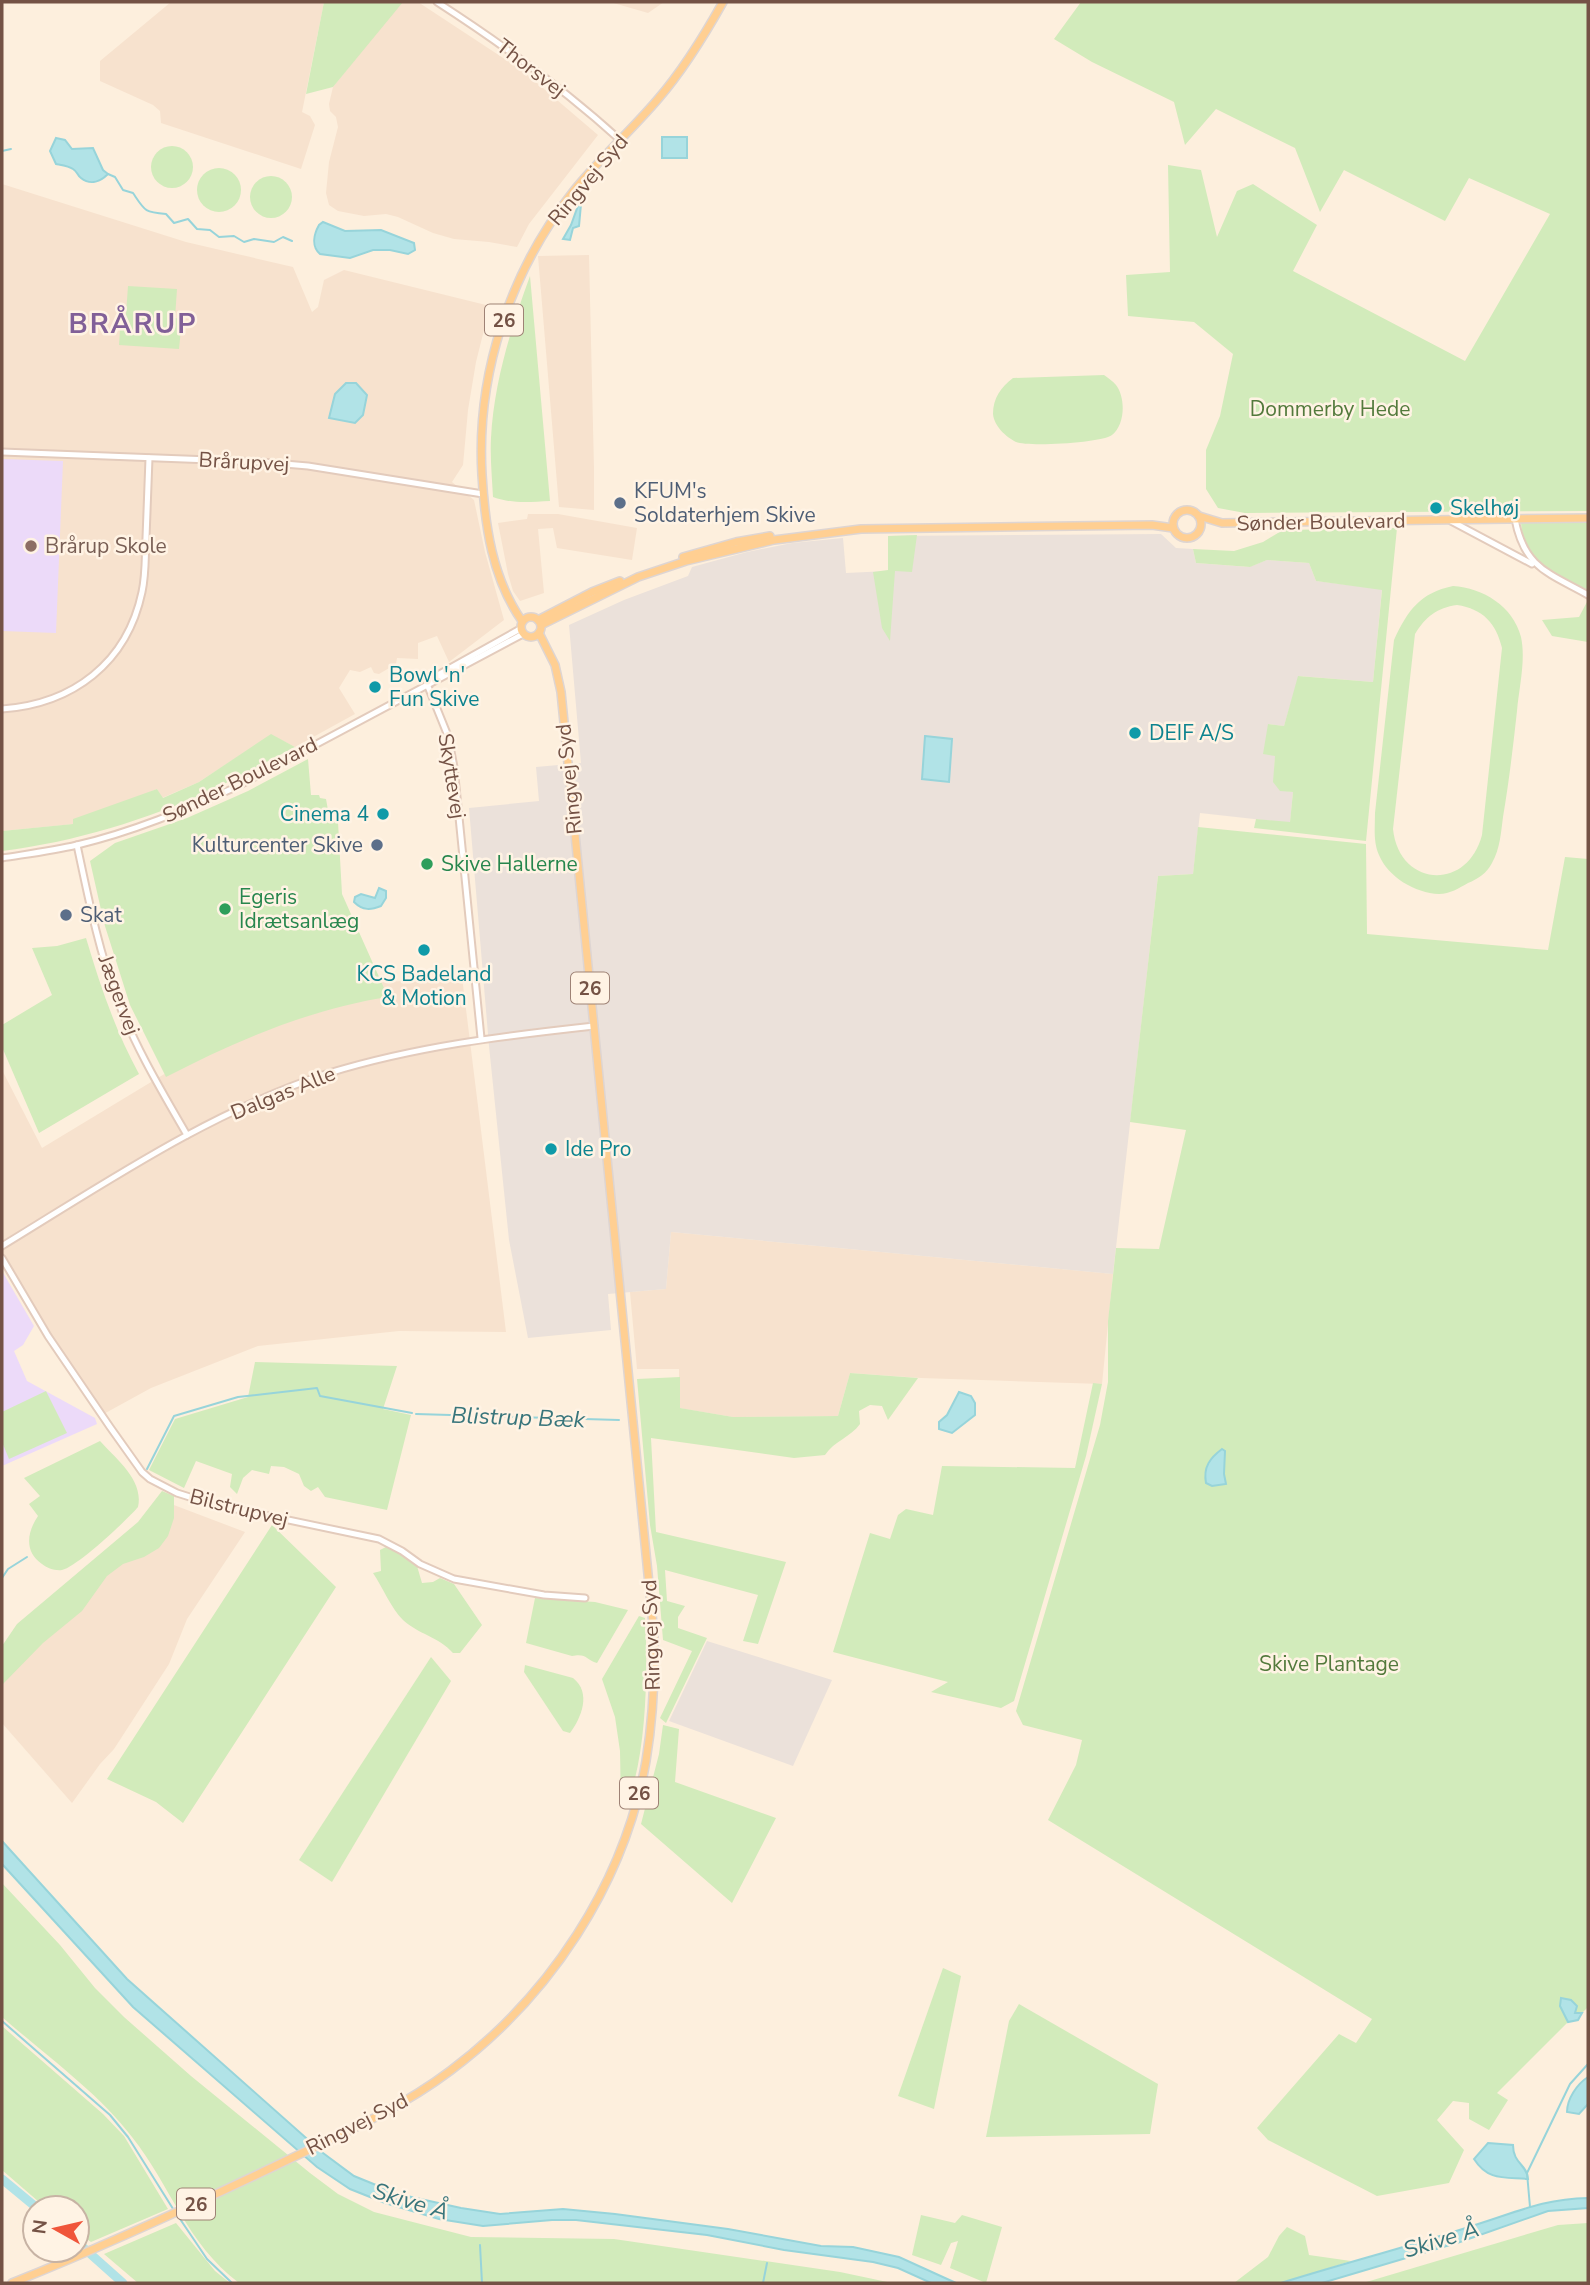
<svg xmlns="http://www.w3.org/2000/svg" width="1590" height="2285" font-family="'Nunito Sans',sans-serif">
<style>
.residential{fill:#f7e2ce}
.industrial{fill:#ebe1da}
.education{fill:#ecdaf9}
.green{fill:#d2ebbb;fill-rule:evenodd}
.water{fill:#b1e3e7;stroke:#97d4da;stroke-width:2}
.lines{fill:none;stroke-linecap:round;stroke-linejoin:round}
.stream{stroke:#97d4da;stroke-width:2}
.river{stroke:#b1e3e7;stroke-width:9}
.minor-casing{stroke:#e3cbbc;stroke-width:9}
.major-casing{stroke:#ded5d2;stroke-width:10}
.minor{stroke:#fff;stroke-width:5}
.major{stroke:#ffcf92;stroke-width:7}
.service-dot{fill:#5c6f8a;stroke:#fff3e4;stroke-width:2.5}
.culture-dot{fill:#0f9aa8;stroke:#fff3e4;stroke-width:2.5}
.education-dot{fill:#8d6e63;stroke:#fff3e4;stroke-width:2.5}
.leisure-dot{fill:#2e9e5b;stroke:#fff3e4;stroke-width:2.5}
.labels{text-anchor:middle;stroke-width:5;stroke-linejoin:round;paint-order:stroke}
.shield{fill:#fff3e4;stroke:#9e8275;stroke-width:2}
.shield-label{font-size:19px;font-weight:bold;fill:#745245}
.street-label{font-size:21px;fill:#745245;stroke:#fff3e4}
.park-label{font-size:21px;fill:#537a3c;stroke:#fff3e4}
.service-label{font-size:21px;fill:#4e5e75;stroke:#fff3e4;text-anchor:start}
.culture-label{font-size:21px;fill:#0d838f;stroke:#fff3e4;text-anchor:start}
.education-label{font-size:21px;fill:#785e54;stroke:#fff3e4;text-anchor:start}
.leisure-label{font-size:21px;fill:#27864d;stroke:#fff3e4;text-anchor:start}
.water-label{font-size:23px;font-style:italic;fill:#38757b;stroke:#fff3e4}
.district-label{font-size:28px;font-weight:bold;letter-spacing:2px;fill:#816098;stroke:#fff3e4}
</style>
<rect width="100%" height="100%" fill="#fdefdd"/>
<g class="residential">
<polygon points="171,2 324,2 302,112 310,116 315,125 301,169 161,123 160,111 153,105 100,81 100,61"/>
<polygon points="400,2 418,2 523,71 598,135 529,224 517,247 489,242 454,239 433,233 398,217 386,214 364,216 338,211 329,205 326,193 329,162 338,127 336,117 330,111 329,104 333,87"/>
<polygon points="610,2 664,2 648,13"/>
<polygon points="2,184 186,242 293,267 312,312 318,307 324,280 344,270 490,306 476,362 468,410 463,465 452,482 474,500 485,552 504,620 449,662 437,636 418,643 418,659 397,658 396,664 379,674 374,673 371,667 360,672 350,670 339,688 355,714 295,747 271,735 199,782 162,798 157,789 74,824 2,831"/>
<polygon points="589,255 594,469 594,510 559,507 538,256"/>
<polygon points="528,514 558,514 637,528 632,560 557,548 553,528 538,529 544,593 520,601 513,591 508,574 498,523 527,519"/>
<polygon points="462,977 506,1332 399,1331 258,1346 151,1388 100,1416 2,1260 2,1070 42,1148 166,1073 371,983"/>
<polygon points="671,1232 1113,1274 1102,1384 921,1378 850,1373 838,1416 733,1417 679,1408 679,1369 637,1369 630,1292 666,1289"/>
<polygon points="166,1502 245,1532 187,1619 169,1664 114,1749 100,1764 72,1803 2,1723 2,1656"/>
</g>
<g class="industrial">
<polygon points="1161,534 1176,548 1193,549 1196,563 1249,567 1267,560 1309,563 1316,581 1382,589 1373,682 1299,676 1284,726 1269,724 1275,756 1274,782 1280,790 1293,792 1290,823 1200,813 1193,874 1158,876 1113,1274 671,1232 666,1289 608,1294 611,1330 528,1338 509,1240 489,1046 469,808 539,801 536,767 581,763 569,625 624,600 688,576 692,567 747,552 792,543 843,538 846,573 888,571 888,536"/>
<polygon points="707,1641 832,1680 793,1766 669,1721"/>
</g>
<g class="education">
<polygon points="2,459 63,461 56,633 2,631"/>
<polygon points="2,1271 34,1326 23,1345 14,1351 27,1381 95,1418 97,1424 2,1466"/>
</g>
<g class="green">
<polygon points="324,2 403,2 333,87 306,94"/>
<polygon points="1081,2 1588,2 1588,511 1245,513 1218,508 1206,489 1206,450 1220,416 1233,354 1194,322 1128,316 1126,275 1170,272 1168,165 1201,170 1217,237 1237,191 1253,184 1317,225 1293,271 1465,361 1550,214 1469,178 1445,221 1344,170 1320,212 1295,148 1216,109 1185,145 1174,102 1092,62 1054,39"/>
<circle cx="172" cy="167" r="21"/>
<circle cx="219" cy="190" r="22"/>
<circle cx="271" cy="197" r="21"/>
<path d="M530,276L550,501C530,502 512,504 493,497C492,477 490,457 491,438C494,382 511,328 530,276Z"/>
<polygon points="128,286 177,289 175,318 182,319 179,349 119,345 121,314 126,314"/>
<path d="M1104,375C1108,378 1113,381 1116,385C1126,398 1125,425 1112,435C1102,443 1028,447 1016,442C1006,437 994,426 993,414C993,398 1001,387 1013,378Z"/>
<path d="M1588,522V591C1557,573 1524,564 1521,523Z"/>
<polygon points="1397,528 1366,841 1254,828 1256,819 1290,822 1293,792 1280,791 1273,782 1275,756 1263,754 1268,724 1284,726 1298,676 1373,682 1382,590 1316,581 1309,563 1267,560 1250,567 1196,563 1193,549 1234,551 1263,542 1283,530"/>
<polygon points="917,535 912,572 895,571 890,641 882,628 873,572 888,570 888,536"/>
<path d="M1453,586C1483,588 1513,606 1521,637C1526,660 1519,688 1517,711C1513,747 1509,782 1503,817C1501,832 1500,849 1492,863C1487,873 1478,879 1468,883C1459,888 1450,894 1439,894C1415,893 1388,877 1379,855C1373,842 1375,827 1375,813L1394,640C1408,610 1420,593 1453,586ZM1457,605C1483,609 1496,623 1502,648L1482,835C1467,892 1399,887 1393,829L1415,634C1426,616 1437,608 1457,605Z"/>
<polygon points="1588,600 1588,642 1552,636 1542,620 1579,617"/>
<path d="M271,734L295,747C268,761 241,776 214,789C147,820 74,842 2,851V831L73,824V819L157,789L163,798L199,782Z"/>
<path d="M308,759L311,795H319L320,798L326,799L328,810L338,822L342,894L388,997C310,1009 235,1041 166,1077L130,1005L104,923L90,861L115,843L187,818L248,791Z"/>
<polygon points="1198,827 1366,844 1367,934 1548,950 1565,857 1588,859 1588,2007 1582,2013 1575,2013 1560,2006 1568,2022 1497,2093 1508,2100 1489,2130 1469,2119 1469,2103 1453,2101 1437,2120 1464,2150 1449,2183 1377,2196 1268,2140 1257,2128 1339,2034 1356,2043 1372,2019 1048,1820 1076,1765 1082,1740 1023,1725 1016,1711 1100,1425 1108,1382 1108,1321 1116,1248 1159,1249 1186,1130 1130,1122 1158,876 1193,874"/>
<path d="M86,938C100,985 115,1030 139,1074L39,1133L2,1047V1025L52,995L32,948L57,946Z"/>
<polygon points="255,1362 397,1366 383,1409 411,1415 387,1510 325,1497 318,1487 311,1491 304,1486 299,1474 284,1467 271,1466 269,1474 252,1470 243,1478 237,1494 230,1487 232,1474 196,1461 184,1488 149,1470 175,1419 248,1397"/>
<path d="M850,1373L918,1378L888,1420L882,1406L870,1405L859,1411L860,1424C851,1437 834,1441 825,1455L794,1458L651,1438L656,1532L786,1562L758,1644L743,1641L758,1595L665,1570L667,1601L685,1606L678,1617V1628L707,1638L666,1723L660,1718L692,1651L663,1640L657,1566L650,1525L637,1379L680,1377V1408L733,1417L838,1416Z"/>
<polygon points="1093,1383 1102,1384 1086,1456 1014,1701 1001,1708 931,1692 948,1682 833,1652 870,1533 890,1539 898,1515 906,1509 933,1515 942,1466 1075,1468"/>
<polygon points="46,1391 67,1433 9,1459 2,1442 2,1412"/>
<path d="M100,1441C116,1459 144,1480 138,1507C128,1519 77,1567 62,1570C55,1571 47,1568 42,1564C24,1552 27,1532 38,1516L29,1504L40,1496L24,1478Z"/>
<polygon points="162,1491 174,1496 174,1518 168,1536 159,1548 144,1557 123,1564 107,1576 82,1611 43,1643 2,1685 2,1646 17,1624 138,1522"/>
<polygon points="272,1525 336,1587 183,1823 156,1802 107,1779"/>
<path d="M388,1546L417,1566L422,1583L433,1582L440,1578L454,1584L482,1625L460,1653H453C439,1637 418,1634 403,1620C391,1608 383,1588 373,1573L381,1571L380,1550Z"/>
<path d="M535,1598L595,1602L628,1610L597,1663C586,1660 587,1653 572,1656L526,1643Z"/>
<path d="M639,1616L645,1618C648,1670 647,1761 625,1808L621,1805L620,1751L615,1717L602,1679Z"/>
<polygon points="431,1657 451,1681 332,1882 299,1860"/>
<path d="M525,1665L573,1678C592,1693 581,1718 570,1733L563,1731L524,1672Z"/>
<polygon points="663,1725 679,1729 675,1782 776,1818 732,1903 641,1824 659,1754"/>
<path d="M2,1883L60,1945L95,1988L124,2017L191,2076L310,2173L338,2194L374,2212L471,2237L614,2239L840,2272L892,2283H239C186,2243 171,2186 132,2137C99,2093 44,2054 2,2017Z"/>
<polygon points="943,1968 961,1976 934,2109 898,2096"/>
<polygon points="1019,2004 1158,2084 1150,2134 986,2137 1009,2021"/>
<polygon points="2,2026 103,2114 124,2136 168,2209 91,2242 77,2232 77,2208 46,2208 2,2170"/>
<polygon points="921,2215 955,2223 962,2215 1002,2227 986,2283 950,2268 958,2241 951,2243 941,2265 912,2255"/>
<polygon points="176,2223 215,2271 230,2283 138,2283 104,2254"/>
<polygon points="1588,2223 1588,2283 1363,2283 1558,2225"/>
<polygon points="1287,2227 1305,2236 1309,2255 1351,2261 1282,2283 1234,2283 1268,2257 1279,2236"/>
</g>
<g class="water">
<rect x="662" y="137" width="25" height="21"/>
<path d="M56,138L65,140L72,149L93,148L103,170L108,174C101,181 91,186 81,178C77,175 78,172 73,169C69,166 61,165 56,164L50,151Z"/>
<polygon points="579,203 581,204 579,226 573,228 570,240 563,239 571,225"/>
<path d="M323,222L345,231L381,230L414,243L415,250L408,254L390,250H373L350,258L320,254C311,246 314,234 319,225Z"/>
<polygon points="346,383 356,383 367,395 363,415 355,423 329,418 335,394"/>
<polygon points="925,736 952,739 949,782 922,779"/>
<path d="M379,888L386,891V898L381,906C371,910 363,911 354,902L355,897L361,894L375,898Z"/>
<polygon points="959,1392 971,1396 975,1403 975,1415 952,1433 939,1429 939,1422 947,1415"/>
<path d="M1222,1449L1225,1451L1224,1474L1226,1484L1212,1486L1206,1483C1203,1467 1210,1458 1222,1449Z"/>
<polygon points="2,1841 127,1979 323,2153 354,2176 398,2194 461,2208 500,2214 563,2209 615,2214 728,2229 821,2246 853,2247 899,2257 956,2283 931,2283 898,2268 873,2262 784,2250 707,2235 576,2220 552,2220 483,2226 439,2219 385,2203 350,2189 317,2167 133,2007 2,1864"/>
<polygon points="1561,1998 1571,2000 1577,2006 1575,2013 1582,2013 1578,2020 1568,2022 1560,2006"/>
<path d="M1588,2077V2104L1579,2114L1567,2112C1567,2099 1577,2084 1588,2077Z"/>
<path d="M1488,2143L1513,2145C1513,2164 1527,2164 1528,2179C1504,2177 1488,2181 1474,2159Z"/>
<path d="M1588,2198V2208L1548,2211L1460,2242L1322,2283H1281C1345,2263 1411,2246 1475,2225C1517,2212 1543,2199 1588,2198Z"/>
</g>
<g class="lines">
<g class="stream">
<polyline points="2,151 11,149"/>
<path d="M108,174L115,177L123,190L133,193C145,211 144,212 166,214L174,223L188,219L197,229L210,230L219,237L234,236L244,242L254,239L274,242L283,237L292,241"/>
<polyline points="416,1414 619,1420"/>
<polyline points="147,1469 174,1416 238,1397 317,1388 320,1396 412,1413"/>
<polyline points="2,1578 8,1569 27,1557"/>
<polyline points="2,2021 110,2115 128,2137 175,2212"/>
<polyline points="1530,2207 1527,2173 1570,2084 1588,2064"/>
<polyline points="178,2216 207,2259 232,2283"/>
<polyline points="480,2245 482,2283"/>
<polyline points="763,2283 767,2263"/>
</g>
<g class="river">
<polyline points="2,2179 37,2208"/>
<polyline points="77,2242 123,2283"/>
</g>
<g class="minor-casing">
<g id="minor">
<path d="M437,2C502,44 563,88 620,140"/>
<polyline points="2,452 261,462 308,466 483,494"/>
<path d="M1515,519C1524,568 1549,573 1588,595"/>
<polyline points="1451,521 1532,564"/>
<polyline points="429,682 436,676 520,629"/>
<polyline points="427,684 448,736 454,767 481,1038"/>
<path d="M2,709C73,704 127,663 142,592C146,574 145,556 146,538C147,512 148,485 149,458"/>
<path d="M77,845C88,896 98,948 116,996C134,1045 161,1090 187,1135"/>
<path d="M2,858C27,854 52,851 77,845C132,832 185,810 236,787L523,634"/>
<path d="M2,1246C107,1182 211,1111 329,1073C417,1046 503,1036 594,1026"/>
<polyline points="2,1258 48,1336 110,1427 142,1472 150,1479 177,1493 212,1504 379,1539 402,1551 420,1564 454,1579 544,1595 585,1598"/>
</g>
</g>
<g class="major-casing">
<g id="major">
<circle cx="1187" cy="524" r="14"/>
<polyline points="1199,516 1222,523 1588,518"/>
<polyline points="683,557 736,542 770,536"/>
<circle cx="531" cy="627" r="10"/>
<polyline points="538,620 592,592 620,581"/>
<path d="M522,621C492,578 485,526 482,475C476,374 510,272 572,193C599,159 631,131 658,99C684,69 704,36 723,2"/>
<polyline points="541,625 638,577 686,561 774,540 861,529 1152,525 1173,528"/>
<path d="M12,2283C100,2248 187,2208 273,2167C333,2138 397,2111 450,2071C549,1997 624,1885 646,1761C653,1719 655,1677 654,1635L561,692L555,665L539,633"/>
</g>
</g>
<use href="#minor" class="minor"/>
<use href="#major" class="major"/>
</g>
<g class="service-dot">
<circle cx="620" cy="503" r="7"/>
<circle cx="377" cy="845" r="7"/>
<circle cx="66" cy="915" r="7"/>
</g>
<g class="culture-dot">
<circle cx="1436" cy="508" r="7"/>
<circle cx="375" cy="687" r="7"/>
<circle cx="1135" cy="733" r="7"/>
<circle cx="383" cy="814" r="7"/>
<circle cx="424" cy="950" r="7"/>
<circle cx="551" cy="1149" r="7"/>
</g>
<circle class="education-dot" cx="31" cy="546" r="7"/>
<g class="leisure-dot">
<circle cx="427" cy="864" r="7"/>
<circle cx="225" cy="909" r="7"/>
</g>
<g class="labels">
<g class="shield">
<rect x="485" y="304.5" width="38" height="31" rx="5"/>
<rect x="571" y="972.5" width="38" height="31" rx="5"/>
<rect x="620" y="1777.5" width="38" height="31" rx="5"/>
<rect x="177" y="2188.5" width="38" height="31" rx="5"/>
</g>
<g class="shield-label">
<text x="504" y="327">26</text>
<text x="590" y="995">26</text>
<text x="639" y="1800">26</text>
<text x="196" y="2211">26</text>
</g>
<g class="street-label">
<text transform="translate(531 68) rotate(38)" y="7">Thorsvej</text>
<text transform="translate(588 180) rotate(-50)" y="7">Ringvej Syd</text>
<text transform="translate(244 462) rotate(3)" y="7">Brårupvej</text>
<text transform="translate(1321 522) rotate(-1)" y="7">Sønder Boulevard</text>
<text transform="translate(452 776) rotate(81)" y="7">Skyttevej</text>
<text transform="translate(569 779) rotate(-96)" y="7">Ringvej Syd</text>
<text transform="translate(240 780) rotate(-26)" y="7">Sønder Boulevard</text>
<text transform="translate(119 995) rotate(70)" y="7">Jægervej</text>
<text transform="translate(283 1093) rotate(-22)" y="7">Dalgas Alle</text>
<text transform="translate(239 1508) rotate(14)" y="7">Bilstrupvej</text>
<text transform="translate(651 1635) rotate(-92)" y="7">Ringvej Syd</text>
<text transform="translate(357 2124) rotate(-27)" y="7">Ringvej Syd</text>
</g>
<g class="park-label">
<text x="1330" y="416">Dommerby Hede</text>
<text x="1329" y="1671">Skive Plantage</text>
</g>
<g class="service-label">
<text x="634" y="498">KFUM's<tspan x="634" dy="24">Soldaterhjem Skive</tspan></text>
<text x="363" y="852" text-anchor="end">Kulturcenter Skive</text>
<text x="80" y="922">Skat</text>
</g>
<g class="culture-label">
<text x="1450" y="515">Skelhøj</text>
<text x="389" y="682">Bowl 'n'<tspan x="389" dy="24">Fun Skive</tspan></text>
<text x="1149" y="740">DEIF A/S</text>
<text x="369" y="821" text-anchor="end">Cinema 4</text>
<text x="424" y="981" text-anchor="middle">KCS Badeland<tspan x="424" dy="24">&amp; Motion</tspan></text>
<text x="565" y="1156">Ide Pro</text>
</g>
<g class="education-label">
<text x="45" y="553">Brårup Skole</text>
</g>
<g class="leisure-label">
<text x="441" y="871">Skive Hallerne</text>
<text x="239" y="904">Egeris<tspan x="239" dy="24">Idrætsanlæg</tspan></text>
</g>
<g class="water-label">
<text transform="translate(518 1417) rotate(2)" y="8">Blistrup Bæk</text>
<text transform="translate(411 2201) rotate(17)" y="8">Skive Å</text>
<text transform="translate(1441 2239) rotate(-17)" y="8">Skive Å</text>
</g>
<g class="district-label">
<text x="133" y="333">BRÅRUP</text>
</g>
</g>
<rect width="1590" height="2285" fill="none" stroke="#745245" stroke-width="7"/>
<g transform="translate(56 2229) rotate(278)"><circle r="33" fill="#fff3e4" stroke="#c7b3a4" stroke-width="2"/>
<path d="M0-5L12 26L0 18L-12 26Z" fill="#f0553a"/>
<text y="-10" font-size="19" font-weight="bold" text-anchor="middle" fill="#745245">N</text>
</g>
</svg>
